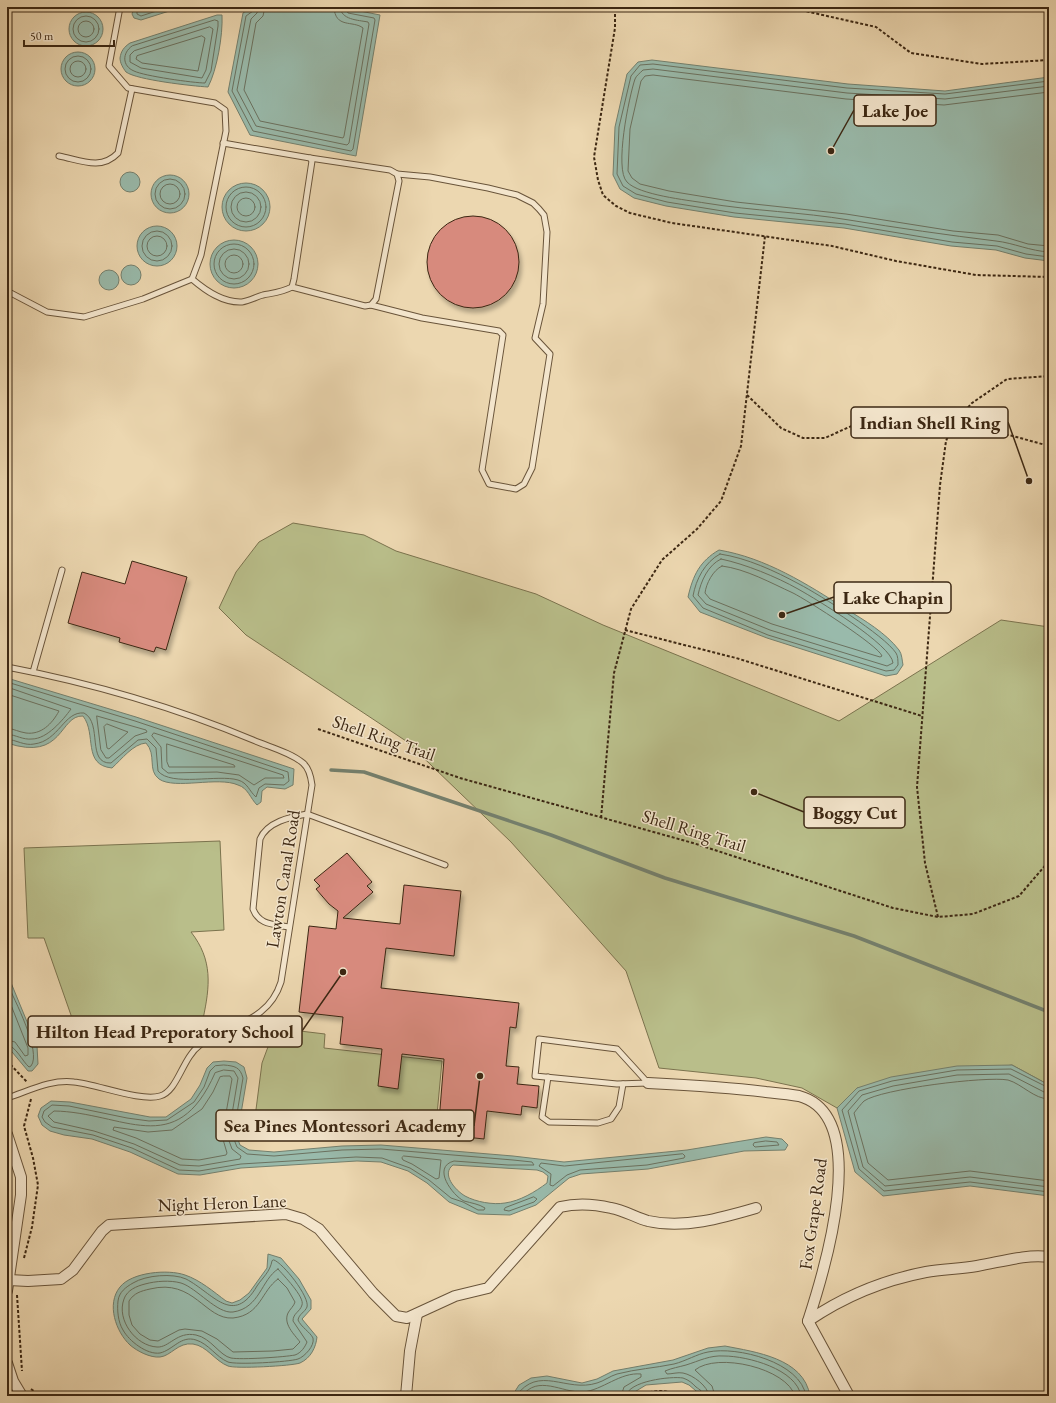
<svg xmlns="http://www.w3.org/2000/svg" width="1056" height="1403" font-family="'EB Garamond',serif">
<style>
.green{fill:#b9be8a;stroke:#7b734e}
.water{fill:#99baab;stroke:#74806e;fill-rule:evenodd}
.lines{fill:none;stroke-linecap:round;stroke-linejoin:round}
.shore{stroke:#6b715f;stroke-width:1}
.stream{stroke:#74806e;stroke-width:3.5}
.building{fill:#d78a7d;stroke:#3d2813;filter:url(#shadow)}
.service-casing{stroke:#69543a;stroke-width:7}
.minor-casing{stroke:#69543a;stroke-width:12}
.path{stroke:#3d2813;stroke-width:2;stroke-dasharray:3 2;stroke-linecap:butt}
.service{stroke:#f3e5cc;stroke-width:5}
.minor{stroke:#f3e5cc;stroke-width:10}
.labels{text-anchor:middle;stroke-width:3;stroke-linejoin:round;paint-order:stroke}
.street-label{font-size:18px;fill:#3d2813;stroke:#f3e5cc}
.leader{fill:none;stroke:#3d2813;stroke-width:1.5}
.callout-dot{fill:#3d2813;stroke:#f3e5cc;stroke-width:1.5}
.callout{fill:#f3e5cc;stroke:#3d2813;stroke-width:1.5}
.callout-label{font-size:19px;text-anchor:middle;font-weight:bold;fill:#3d2813}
</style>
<defs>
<filter id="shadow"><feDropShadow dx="2.5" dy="4.5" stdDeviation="2" flood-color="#0004"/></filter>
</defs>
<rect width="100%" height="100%" fill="#ecd7b0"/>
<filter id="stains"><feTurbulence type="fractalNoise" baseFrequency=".005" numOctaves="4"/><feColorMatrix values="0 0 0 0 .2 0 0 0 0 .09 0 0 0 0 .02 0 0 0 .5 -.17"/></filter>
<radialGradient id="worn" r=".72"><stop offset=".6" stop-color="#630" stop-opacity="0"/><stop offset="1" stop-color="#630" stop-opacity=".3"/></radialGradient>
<g class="green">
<polygon points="293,523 364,535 396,551 536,594 603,625 839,721 1001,620 1049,627 1049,1085 1012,1065 857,1088 837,1108 802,1088 756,1078 659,1068 626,971 511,842 406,741 246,635 219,608 236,572 259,542"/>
<path d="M220,841L224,930L191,932C213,960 210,986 203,1019L92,1045L79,1038L44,938H28L24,848Z"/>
<polygon points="275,1028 325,1034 324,1048 442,1061 435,1136 254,1125 262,1063"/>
</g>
<g class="water">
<polygon points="134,7 182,7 141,20 134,18 132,14"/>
<polygon points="252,7 340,7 380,15 356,156 250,135 228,92 243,13"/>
<circle cx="86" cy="29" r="17"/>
<path d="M217,15H222C223,35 217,70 208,87C192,86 137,80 126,72C123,68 120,63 120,58C121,51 124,47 130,43Z"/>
<circle cx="78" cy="69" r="17"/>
<polygon points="652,60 848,84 945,91 1049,77 1049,261 1025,258 996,250 951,246 844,228 734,217 666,206 634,198 620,189 613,175 615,127 627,74 638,62"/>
<circle cx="130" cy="182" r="10"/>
<circle cx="170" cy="194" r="19"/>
<circle cx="246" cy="207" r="24"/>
<circle cx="157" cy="246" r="20"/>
<circle cx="234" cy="264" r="24"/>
<circle cx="131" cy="275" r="10"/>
<circle cx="109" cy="280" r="10"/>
<path d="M719,550C766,558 807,584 846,609C864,620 886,633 899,650C902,654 902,660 903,665L897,674L886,676L767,638L700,612L688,597C693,575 700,561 719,550Z"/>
<path d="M7,678L136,717L294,769L293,785L285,789L267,787L262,791L261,802L257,805C250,798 248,788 238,785C218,776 175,790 159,779C147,770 157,755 146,743C133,744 122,759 112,768C82,765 97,734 83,716C59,715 64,762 7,743Z"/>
<polygon points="7,973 37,1046 38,1064 32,1071 28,1071 7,1046"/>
<path d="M224,1061L236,1062L244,1067L247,1078L237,1137L240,1145L249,1150L274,1152L342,1146L381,1145L513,1156L564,1162L687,1150L766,1137L782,1139L788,1145L785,1150L744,1151L648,1169L581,1174L569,1178L536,1205L510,1215L478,1214L449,1202L427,1183L408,1171L381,1162L357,1161L241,1168L200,1175L178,1174L130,1152L92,1139L64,1135L50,1131L42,1125L38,1116L41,1108L51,1101L70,1102L150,1117H166L191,1099L200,1085L207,1068L213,1062ZM453,1165L537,1170L543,1172L548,1176L547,1183C535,1192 520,1201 505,1203C493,1205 476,1202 465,1196C455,1190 441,1174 453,1165Z"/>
<polygon points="1012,1065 1049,1085 1049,1196 970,1186 883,1196 855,1172 837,1108 857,1088 891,1077 957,1066"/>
<path d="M268,1254L281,1258L299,1279L311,1300V1309L302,1319L317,1337C316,1347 311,1358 300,1363C292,1366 235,1369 228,1366C215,1361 207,1346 193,1344C178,1342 171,1356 160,1357C150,1358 137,1351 130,1345C116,1332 106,1304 120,1287C132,1272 168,1269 185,1275C200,1280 214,1292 226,1301L232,1303L240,1300L249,1293L267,1268Z"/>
<path d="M725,1346C755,1352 804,1358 810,1396H702L689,1385L682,1382L646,1385L628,1396H512L519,1385L531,1378L547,1376L582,1383L597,1379L613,1371L673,1360L708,1348Z"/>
</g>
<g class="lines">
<g class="shore">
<polyline points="137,7 137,14 141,16 169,7"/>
<polyline points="254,7 253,11 246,16 232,91 253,131 351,151 353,149 375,20 374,18 348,13 345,7"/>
<path d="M259,7L257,13L251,19L237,90L256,126L347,145L349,143L369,24L368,22C358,20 341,20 340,7"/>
<path d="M265,7L263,16L256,23L244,90L260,121L343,138L344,136L363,28C353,20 335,29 334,7"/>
<circle cx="86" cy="29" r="13"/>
<path d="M215,20L218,21V26L211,71L205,83C194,83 144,76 134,71C122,66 122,53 132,46Z"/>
<circle cx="86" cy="29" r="8"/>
<polygon points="210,27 213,29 206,70 202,78 141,68 130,62 130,55 134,51"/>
<polygon points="202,36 205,38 198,71 142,63 136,59 137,56"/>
<circle cx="78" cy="69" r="13"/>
<circle cx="78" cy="69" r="8"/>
<polyline points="1049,81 945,94 847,88 653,64 640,65 631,76 619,127 617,174 623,186 636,194 667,202 735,213 845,224 952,242 997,246 1026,254 1049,257"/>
<path d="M1049,86L945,99L847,93L653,69L643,70C640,73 636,76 635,79C629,97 614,169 627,182C639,195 687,200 705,203C753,211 802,212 849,220C898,228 947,235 996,241C1014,243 1030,251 1049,252"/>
<polyline points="1049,92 944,105 846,99 653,75 645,76 641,81 630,129 628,171 632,178 640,184 669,191 736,202 846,214 953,231 998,235 1028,244 1049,246"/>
<circle cx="170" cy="194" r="15"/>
<circle cx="170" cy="194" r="10"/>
<circle cx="246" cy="207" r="20"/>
<circle cx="246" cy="207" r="15"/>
<circle cx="246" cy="207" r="9"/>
<circle cx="157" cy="246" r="15"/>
<circle cx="157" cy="246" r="10"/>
<circle cx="234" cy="264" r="20"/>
<circle cx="234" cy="264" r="15"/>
<circle cx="234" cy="264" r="9"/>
<path d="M720,554C747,558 775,571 799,584C820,595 884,635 896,653C898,656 898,661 898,665L894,670L886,671L768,635L703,608L693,596C696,579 705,562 720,554Z"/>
<path d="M721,559C745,564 777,577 798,589C816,599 892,645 893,663L887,666L770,630L706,604L698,595C701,581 708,565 721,559Z"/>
<path d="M722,566C746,569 771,583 793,593C807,600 879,646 882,656L880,657L772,624L710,599L705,593C706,584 713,570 722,566Z"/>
<path d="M7,682L135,721L288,772L289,781L284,785L265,784L259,788L256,797C249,791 248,783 238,780C218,774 171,787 158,771L156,748L147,739L138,740L111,763C86,764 103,723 84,713C64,711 59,741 34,744C25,746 16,740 7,739"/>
<path d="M7,687L71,709C63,720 47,739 32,739C23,740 16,735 7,734"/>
<path d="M7,694L59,711C52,724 41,735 26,733C19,732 14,729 7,728"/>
<polygon points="97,716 146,730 147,732 135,736 109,758 106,758 101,750"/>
<polygon points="107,724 128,732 109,749 107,748 104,727"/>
<polygon points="154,733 283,775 284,778 265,778 254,785 239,775 217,772 168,773 162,768 161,747 152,736"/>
<polygon points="167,744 234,765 235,767 169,767 167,762"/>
<path d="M7,983C14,999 42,1052 31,1066L29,1067C22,1061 16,1046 7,1045"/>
<polyline points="7,995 28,1048 28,1055 25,1056 15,1042 7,1040"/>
<path d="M224,1065C235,1066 240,1067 243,1078L233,1137L237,1147L247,1154L274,1156L342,1150L381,1149L513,1160L532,1162L534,1165H508L454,1161C431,1167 453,1196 464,1201C471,1203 479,1204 485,1208L484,1210H478L463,1202L451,1198L429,1180L410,1168L382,1158L356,1157L241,1164L199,1171L179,1170L132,1148L93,1135L52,1127L45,1122L42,1117L44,1111L52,1105L69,1106L127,1118L149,1121L167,1120L194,1102L204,1087L210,1071L215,1066Z"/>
<path d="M224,1070L234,1071L238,1078L228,1138L232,1149L241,1156L240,1159L199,1166L180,1165L134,1144L94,1131L54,1122L48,1116L54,1111C123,1112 176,1162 215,1073Z"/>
<polygon points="224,1076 230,1076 232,1079 222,1136 227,1153 226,1155 199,1160 182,1159 136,1138 113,1130 114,1127 148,1132 172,1130 202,1109 213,1092 220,1077"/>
<polyline points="1049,1088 1011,1069 957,1070 892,1081 859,1091 842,1110 859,1169 884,1191 970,1182 1049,1192"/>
<polyline points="1049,1093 1044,1092 1009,1074 957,1075 893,1086 862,1095 848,1111 863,1167 885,1186 970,1177 1049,1187"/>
<path d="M1049,1099C1034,1099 1022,1084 1008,1080C986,1076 881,1089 864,1101C861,1104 857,1109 854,1113L868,1163L888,1180L970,1171L1049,1181"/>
<polygon points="766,1141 777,1142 779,1145 755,1147 753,1145 754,1143"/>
<polygon points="683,1154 685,1156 684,1158 647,1165 580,1170 567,1175 553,1186 550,1185 551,1174 539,1166 541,1163 564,1166"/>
<polygon points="404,1156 441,1160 439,1178 436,1179 412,1164 403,1160 402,1158"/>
<polygon points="534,1197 537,1199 534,1202 509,1211 504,1210 505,1208"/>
<path d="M274,1260C283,1263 310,1297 307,1307C305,1312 299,1314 298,1320C301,1327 310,1332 313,1338C315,1346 304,1357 298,1359C289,1362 236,1365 228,1362C216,1357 209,1344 196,1340C181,1335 173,1350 160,1353C147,1355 129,1341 123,1330C118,1322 117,1310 118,1301C119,1292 126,1287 133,1283C146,1275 173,1273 186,1279C213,1293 233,1327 257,1286C263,1277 270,1272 272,1261Z"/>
<path d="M278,1269C283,1275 305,1297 302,1305C300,1312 293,1313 293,1321L307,1342C305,1347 301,1353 295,1355C285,1357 241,1360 231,1358C220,1356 211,1338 196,1335C177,1331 169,1348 157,1347C136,1346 116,1320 124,1299C127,1290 137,1286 145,1284C156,1281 170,1280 181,1283C197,1288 217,1314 233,1312C260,1308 261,1280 278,1269Z"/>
<path d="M278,1279L287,1288L295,1302C294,1306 290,1309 288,1313C283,1324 294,1334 300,1342L293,1349L273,1351L233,1352L217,1339L202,1331L185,1329L179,1330L158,1341L150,1340L140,1334L132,1325L129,1315V1301C134,1293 141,1291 150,1289C194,1278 205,1320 233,1318C261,1315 261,1291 278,1279Z"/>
<path d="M516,1396C539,1364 566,1393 597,1383C604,1381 610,1376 617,1374C636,1369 655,1368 674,1364C686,1361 697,1354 708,1352C737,1346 801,1362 806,1396"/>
<path d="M522,1396C538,1374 562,1393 583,1392C603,1390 620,1372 641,1374V1377L624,1387L621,1396"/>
<path d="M626,1396C628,1381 671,1376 683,1378C689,1380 692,1383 696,1387C700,1390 703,1391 704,1396"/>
<path d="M709,1396C708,1386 693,1375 683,1373C678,1372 672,1374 667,1374L665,1371C672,1368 679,1367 686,1365C699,1361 710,1355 724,1356C747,1356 797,1369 801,1396"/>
<path d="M715,1396L712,1386L695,1370C717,1352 787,1368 795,1396"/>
</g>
<polyline class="stream" points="331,770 364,772 551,835 665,878 854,936 1049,1012"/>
</g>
<g class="building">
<circle cx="473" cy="262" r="46"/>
<polygon points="132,561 187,577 166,650 156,647 154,652 119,642 120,638 68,623 82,572 125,584"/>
<polygon points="347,853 372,882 367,886 373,892 343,918 400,924 404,885 461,891 454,956 386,948 381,988 519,1003 516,1028 510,1027 506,1066 519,1067 517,1084 539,1086 537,1108 522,1106 521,1115 487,1111 484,1139 438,1134 444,1059 402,1054 398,1089 378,1086 382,1049 340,1044 343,1017 299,1012 309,926 336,929 338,911 329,904 316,889 320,886 314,880"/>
</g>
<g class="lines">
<g class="service-casing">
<g id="service">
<path d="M59,156C80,160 101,171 118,153L132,89"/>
<path d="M192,279C206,291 223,303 242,302C249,301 256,297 263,295C273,293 283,292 292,287L294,279L312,161L310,158L223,143"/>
<polyline points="292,287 365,306 371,305 376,299 399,181 397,174 390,170 310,158"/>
<polyline points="7,291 47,312 84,317 143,299 192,279 201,255 226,131 225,110 215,103 128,88 109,66 120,7"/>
<polyline points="371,305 422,318 499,331 503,335 482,470 489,484 516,489 524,484 532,468 550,354 535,338 543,304 547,232 544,215 539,209 533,203 517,195 488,188 430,177 397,174"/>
<path d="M7,667C91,683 174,707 253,740C269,747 290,752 303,763C309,768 311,777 312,785L281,982C268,1023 230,1023 200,1045C182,1058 178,1091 160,1096C141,1102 96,1084 74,1082C51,1079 29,1091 7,1098"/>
<polyline points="33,672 62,570"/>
<path d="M289,927C273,924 259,925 253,909L260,839C267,822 290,817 307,814L445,865"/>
<polygon points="539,1039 617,1049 648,1083 617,1084 535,1076"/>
<polyline points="548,1077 542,1117 549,1122 598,1123 611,1119 619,1107 623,1084"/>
</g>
</g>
<g class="minor-casing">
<g id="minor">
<path d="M648,1083C687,1085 726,1087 766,1092C776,1093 788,1094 799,1096C873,1116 824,1272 808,1321L849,1396"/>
<polyline points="7,1134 21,1177 21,1195 7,1291"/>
<path d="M9,1280L28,1281L61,1279L73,1270L102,1231L109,1225L286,1214L303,1219L319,1229L373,1293L396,1316L407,1318L455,1296L488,1288L560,1207C577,1203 594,1204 611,1208C624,1210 636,1218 648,1221C684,1229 722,1218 756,1208"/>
<path d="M808,1321C843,1297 884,1280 926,1272C942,1269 960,1269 977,1266C1001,1262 1025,1254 1049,1257"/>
<polyline points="7,1363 13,1381 22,1396"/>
<polyline points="406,1396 410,1351 417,1314"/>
</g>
</g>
<g class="path">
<polyline points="612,7 615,9 620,7"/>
<polyline points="787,7 876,27 911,53 982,64 1049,60"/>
<polyline points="615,9 615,28 594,157 598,180 603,195 616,206 630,213 672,223 832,246 896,261 976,275 1049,277"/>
<polyline points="747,395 781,428 803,438 825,438 869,418 925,419 1013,436 1049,446"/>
<polyline points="625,630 736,658 922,716"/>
<polyline points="318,729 460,778 693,843 893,908 938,917 973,914 1019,896 1049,861"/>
<polyline points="601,818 614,673 631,609 662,560 697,529 721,501 741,446 765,236"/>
<polyline points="938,917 925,863 917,787 940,485 946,441 953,424 972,403 1007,379 1049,376"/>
<polyline points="7,1061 27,1082"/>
<polyline points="24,1258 32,1227 38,1185 33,1158 24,1126 31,1099"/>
<polyline points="17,1295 22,1371"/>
<polyline points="31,1389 41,1396"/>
<path d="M640,1396C656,1388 668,1391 685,1396"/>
</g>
<use href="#service" class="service"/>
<use href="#minor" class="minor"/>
</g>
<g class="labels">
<g class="street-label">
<text transform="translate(384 738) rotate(19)" y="6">Shell Ring Trail</text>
<text transform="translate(694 831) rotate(17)" y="6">Shell Ring Trail</text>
<text transform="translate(283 879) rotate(-81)" y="6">Lawton Canal Road</text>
<text transform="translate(222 1203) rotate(-2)" y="6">Night Heron Lane</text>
<text transform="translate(813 1214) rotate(-82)" y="6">Fox Grape Road</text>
</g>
</g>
<path class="leader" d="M831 151L854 110M1029 481L1008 422M782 615L834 597M754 792L804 812M343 972L302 1031M480 1076L474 1126"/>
<g class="callout-dot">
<circle cx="831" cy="151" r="4"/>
<circle cx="1029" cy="481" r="4"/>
<circle cx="782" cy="615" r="4"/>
<circle cx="754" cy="792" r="4"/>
<circle cx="343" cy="972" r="4"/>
<circle cx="480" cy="1076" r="4"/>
</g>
<g class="callout">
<rect x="854" y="95" width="82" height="31" rx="4"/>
<rect x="851" y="407" width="157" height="31" rx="4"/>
<rect x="834" y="582" width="117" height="31" rx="4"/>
<rect x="804" y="797" width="101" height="31" rx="4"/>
<rect x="28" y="1016" width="274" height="31" rx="4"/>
<rect x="216" y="1110" width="258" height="31" rx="4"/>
</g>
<g class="callout-label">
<text x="895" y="117">Lake Joe</text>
<text x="930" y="429">Indian Shell Ring</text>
<text x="893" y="604">Lake Chapin</text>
<text x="855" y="819">Boggy Cut</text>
<text x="165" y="1038">Hilton Head Preporatory School</text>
<text x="345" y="1132">Sea Pines Montessori Academy</text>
</g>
<rect width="1056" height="1403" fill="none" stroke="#ecd7b0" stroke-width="24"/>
<rect x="8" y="8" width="1040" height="1387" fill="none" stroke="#3d2813" stroke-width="2"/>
<rect x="12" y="12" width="1032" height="1379" fill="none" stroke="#3d2813"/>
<path d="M24 40v6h90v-6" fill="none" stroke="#3d2813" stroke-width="2"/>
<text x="30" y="40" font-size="12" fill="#3d2813" stroke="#f3e5cc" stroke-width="3" paint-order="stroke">50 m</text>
<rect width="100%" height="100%" filter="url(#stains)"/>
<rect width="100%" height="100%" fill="url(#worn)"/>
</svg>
